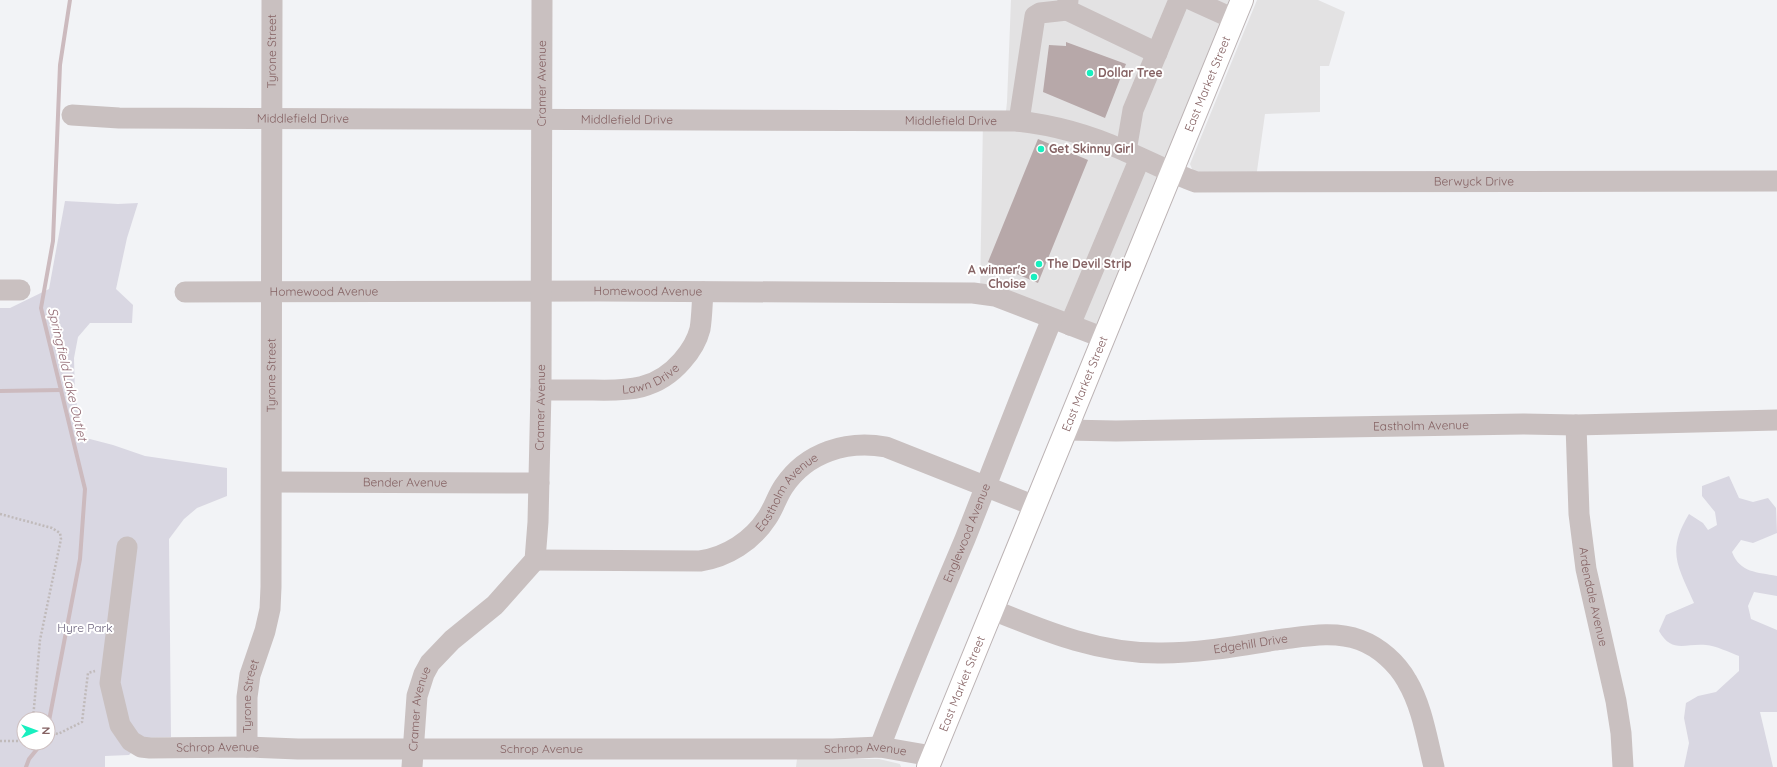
<svg xmlns="http://www.w3.org/2000/svg" width="1777" height="767" font-family="Quicksand,sans-serif">
<style>
.built{fill:#e3e2e3}
.green{fill:#d9d7e2;fill-rule:evenodd}
.lines{fill:none;stroke-linecap:round;stroke-linejoin:round}
.stream{stroke:#ccbabe;stroke-width:4}
.building{fill:#b7a8a9}
.major-casing{stroke:#bcb3b4;stroke-width:24}
.path{stroke:#c0baba;stroke-width:2.5;stroke-dasharray:2 2;stroke-linecap:butt}
.minor{stroke:#c9c0c0;stroke-width:21}
.major{stroke:#fff;stroke-width:22}
.poi-dot{fill:#18efbf;stroke:#fff;stroke-width:1.5}
.labels{text-anchor:middle;stroke-width:4;stroke-linejoin:round;paint-order:stroke}
.street-label{font-size:12px;fill:#856263;stroke:#fff}
.poi-label{font-size:12px;font-weight:bold;fill:#856263;stroke:#fff;text-anchor:start}
.park-label{font-size:12px;fill:#6b627c;stroke:#fff}
.water-label{font-size:13px;font-style:italic;fill:#906770;stroke:#fff}
</style>
<rect width="100%" height="100%" fill="#f2f3f6"/>
<g class="built">
<polygon points="1011,0 1242,0 1104,338 980,294 983,120 1005,120 1007,102"/>
<polygon points="1257,0 1318,0 1345,12 1329,66 1320,66 1320,112 1265,114 1256,178 1194,174 1190,164"/>
<polygon points="797,759 879,759 900,764 901,767 796,767"/>
</g>
<g class="green">
<path d="M65,201L118,204L138,203L127,238L116,289L133,305L132,323H90L78,337L74,358L75,398L86,438L113,445L145,456L227,468V496L197,508L184,519L169,539L171,737L145,738L129,755L105,756V767H0V308H10L49,289ZM24,719H48V743H24Z"/>
<path d="M1729,476L1739,498L1753,502L1768,498L1776,508L1777,533L1753,543L1741,540L1732,552C1740,573 1757,572 1777,576V596L1754,592L1748,606L1751,619L1777,630V712H1760L1773,767H1684L1689,743L1684,718L1686,703L1698,696L1716,692L1739,671V656C1729,652 1716,646 1706,645C1685,643 1672,654 1659,631L1666,615L1694,603C1678,566 1666,552 1689,514L1703,523L1708,530L1717,525L1715,512L1702,496V486Z"/>
</g>
<g class="lines">
<g class="stream">
<polyline points="0,391 61,390"/>
<polyline points="48,726 80,559 85,489 41,308 53,241 60,65 70,0"/>
<polyline points="26,767 29,759 42,743"/>
</g>
</g>
<g class="building">
<polygon points="1066,42 1126,64 1105,118 1043,92 1049,45 1066,46"/>
<polygon points="1038,139 1088,160 1038,283 988,262"/>
</g>
<g class="lines">
<g class="major-casing">
<g id="major">
<path id="s13" d="M928,767L1242,0"/>
</g>
</g>
<g class="path">
<polyline points="0,514 52,528 60,533 61,539 40,640 33,719"/>
<polyline points="48,732 58,734 82,722 88,673 95,671"/>
<polyline points="0,741 24,741"/>
</g>
<g class="minor">
<polyline points="1068,0 1067,10 1157,53"/>
<polyline points="1192,0 1234,19"/>
<path id="s1" d="M72,115L119,118L1016,121C1054,125 1090,135 1125,151C1149,161 1171,173 1196,182L1777,181"/>
<polyline points="1019,121 1035,16 1040,13 1067,10"/>
<polyline points="1126,151 1133,110 1179,0"/>
<polyline points="0,290 20,290"/>
<path id="s2" d="M185,292L599,291L973,293L995,296L1104,338"/>
<polyline points="1070,325 1140,158"/>
<path id="s3" d="M541,390C558,390 575,390 593,390C629,391 657,390 682,361C690,352 697,341 700,329C702,317 702,304 703,292"/>
<path id="s4" d="M1576,425L1579,514L1586,569L1616,701L1621,733L1623,767"/>
<path id="s5" d="M1066,430L1116,431L1523,424L1576,425L1777,420"/>
<path id="s6" d="M272,482L539,483"/>
<path id="s7" d="M127,547L110,683L120,725L131,741L141,747L150,748L247,747L298,749H833L880,747L932,756"/>
<path id="s8" d="M535,560L700,561C727,557 752,541 767,518C774,508 777,496 784,486C807,452 847,440 886,447L1035,506"/>
<path id="s9" d="M993,610C1049,633 1101,654 1162,653C1200,653 1238,646 1276,640C1303,637 1333,630 1360,640C1379,647 1397,663 1407,681C1422,706 1427,739 1434,767"/>
<path id="s10" d="M247,747V697L250,675L265,631L270,609L271,587L272,0"/>
<path id="s11" d="M880,747C906,677 936,608 965,539C994,466 1022,392 1052,319"/>
<path id="s12" d="M412,767L417,696L424,674L430,663L452,640L495,605L535,560L538,522L541,390L542,0"/>
</g>
<use href="#major" class="major"/>
</g>
<g class="poi-dot">
<circle cx="1090" cy="73" r="4"/>
<circle cx="1041" cy="149" r="4"/>
<circle cx="1039" cy="264" r="4"/>
<circle cx="1034" cy="277" r="4"/>
</g>
<g class="labels">
<g class="street-label">
<text dy="4" stroke="none"><textPath href="#s10" startOffset="699">Tyrone Street</textPath></text>
<text dy="4" stroke="none"><textPath href="#s12" startOffset="731">Cramer Avenue</textPath></text>
<text dy="4" stroke="none"><textPath href="#s13" startOffset="738">East Market Street</textPath></text>
<text dy="4" stroke="none"><textPath href="#s1" startOffset="231">Middlefield Drive</textPath></text>
<text dy="4" stroke="none"><textPath href="#s1" startOffset="555">Middlefield Drive</textPath></text>
<text dy="4" stroke="none"><textPath href="#s1" startOffset="879">Middlefield Drive</textPath></text>
<text dy="4" stroke="none"><textPath href="#s1" startOffset="1413">Berwyck Drive</textPath></text>
<text dy="4" stroke="none"><textPath href="#s2" startOffset="139">Homewood Avenue</textPath></text>
<text dy="4" stroke="none"><textPath href="#s2" startOffset="463">Homewood Avenue</textPath></text>
<text dy="4" stroke="none"><textPath href="#s10" startOffset="375">Tyrone Street</textPath></text>
<text dy="4" stroke="none"><textPath href="#s3" startOffset="112">Lawn Drive</textPath></text>
<text dy="4" stroke="none"><textPath href="#s13" startOffset="414">East Market Street</textPath></text>
<text dy="4" stroke="none"><textPath href="#s12" startOffset="407">Cramer Avenue</textPath></text>
<text dy="4" stroke="none"><textPath href="#s5" startOffset="355">Eastholm Avenue</textPath></text>
<text dy="4" stroke="none"><textPath href="#s6" startOffset="133">Bender Avenue</textPath></text>
<text dy="4" stroke="none"><textPath href="#s8" startOffset="280">Eastholm Avenue</textPath></text>
<text dy="4" stroke="none"><textPath href="#s11" startOffset="231">Englewood Avenue</textPath></text>
<text dy="4" stroke="none"><textPath href="#s4" startOffset="173">Ardendale Avenue</textPath></text>
<text dy="4" stroke="none"><textPath href="#s9" startOffset="265">Edgehill Drive</textPath></text>
<text dy="4" stroke="none"><textPath href="#s13" startOffset="90">East Market Street</textPath></text>
<text dy="4" stroke="none"><textPath href="#s10" startOffset="51">Tyrone Street</textPath></text>
<text dy="4" stroke="none"><textPath href="#s12" startOffset="59">Cramer Avenue</textPath></text>
<text dy="4" stroke="none"><textPath href="#s7" startOffset="288">Schrop Avenue</textPath></text>
<text dy="4" stroke="none"><textPath href="#s7" startOffset="612">Schrop Avenue</textPath></text>
<text dy="4" stroke="none"><textPath href="#s7" startOffset="936">Schrop Avenue</textPath></text>
</g>
<g class="poi-label">
<text x="1098" y="77">Dollar Tree</text>
<text x="1049" y="153">Get Skinny Girl</text>
<text x="1047" y="268">The Devil Strip</text>
<text x="1026" y="274" text-anchor="end">A winner's<tspan x="1026" dy="14">Choise</tspan></text>
</g>
<g class="park-label">
<text x="85" y="632">Hyre Park</text>
</g>
<g class="water-label">
<text transform="translate(68 374) rotate(77)" y="5">Springfield Lake Outlet</text>
</g>
</g>
<g transform="translate(36 731) rotate(89)"><circle r="19" fill="#ffffff" stroke="#cec0c1"/>
<path d="M0-3L7 15L0 10L-7 15Z" fill="#18efbf"/>
<text y="-6" font-size="11" font-weight="bold" text-anchor="middle" fill="#856263">N</text>
</g>
</svg>
